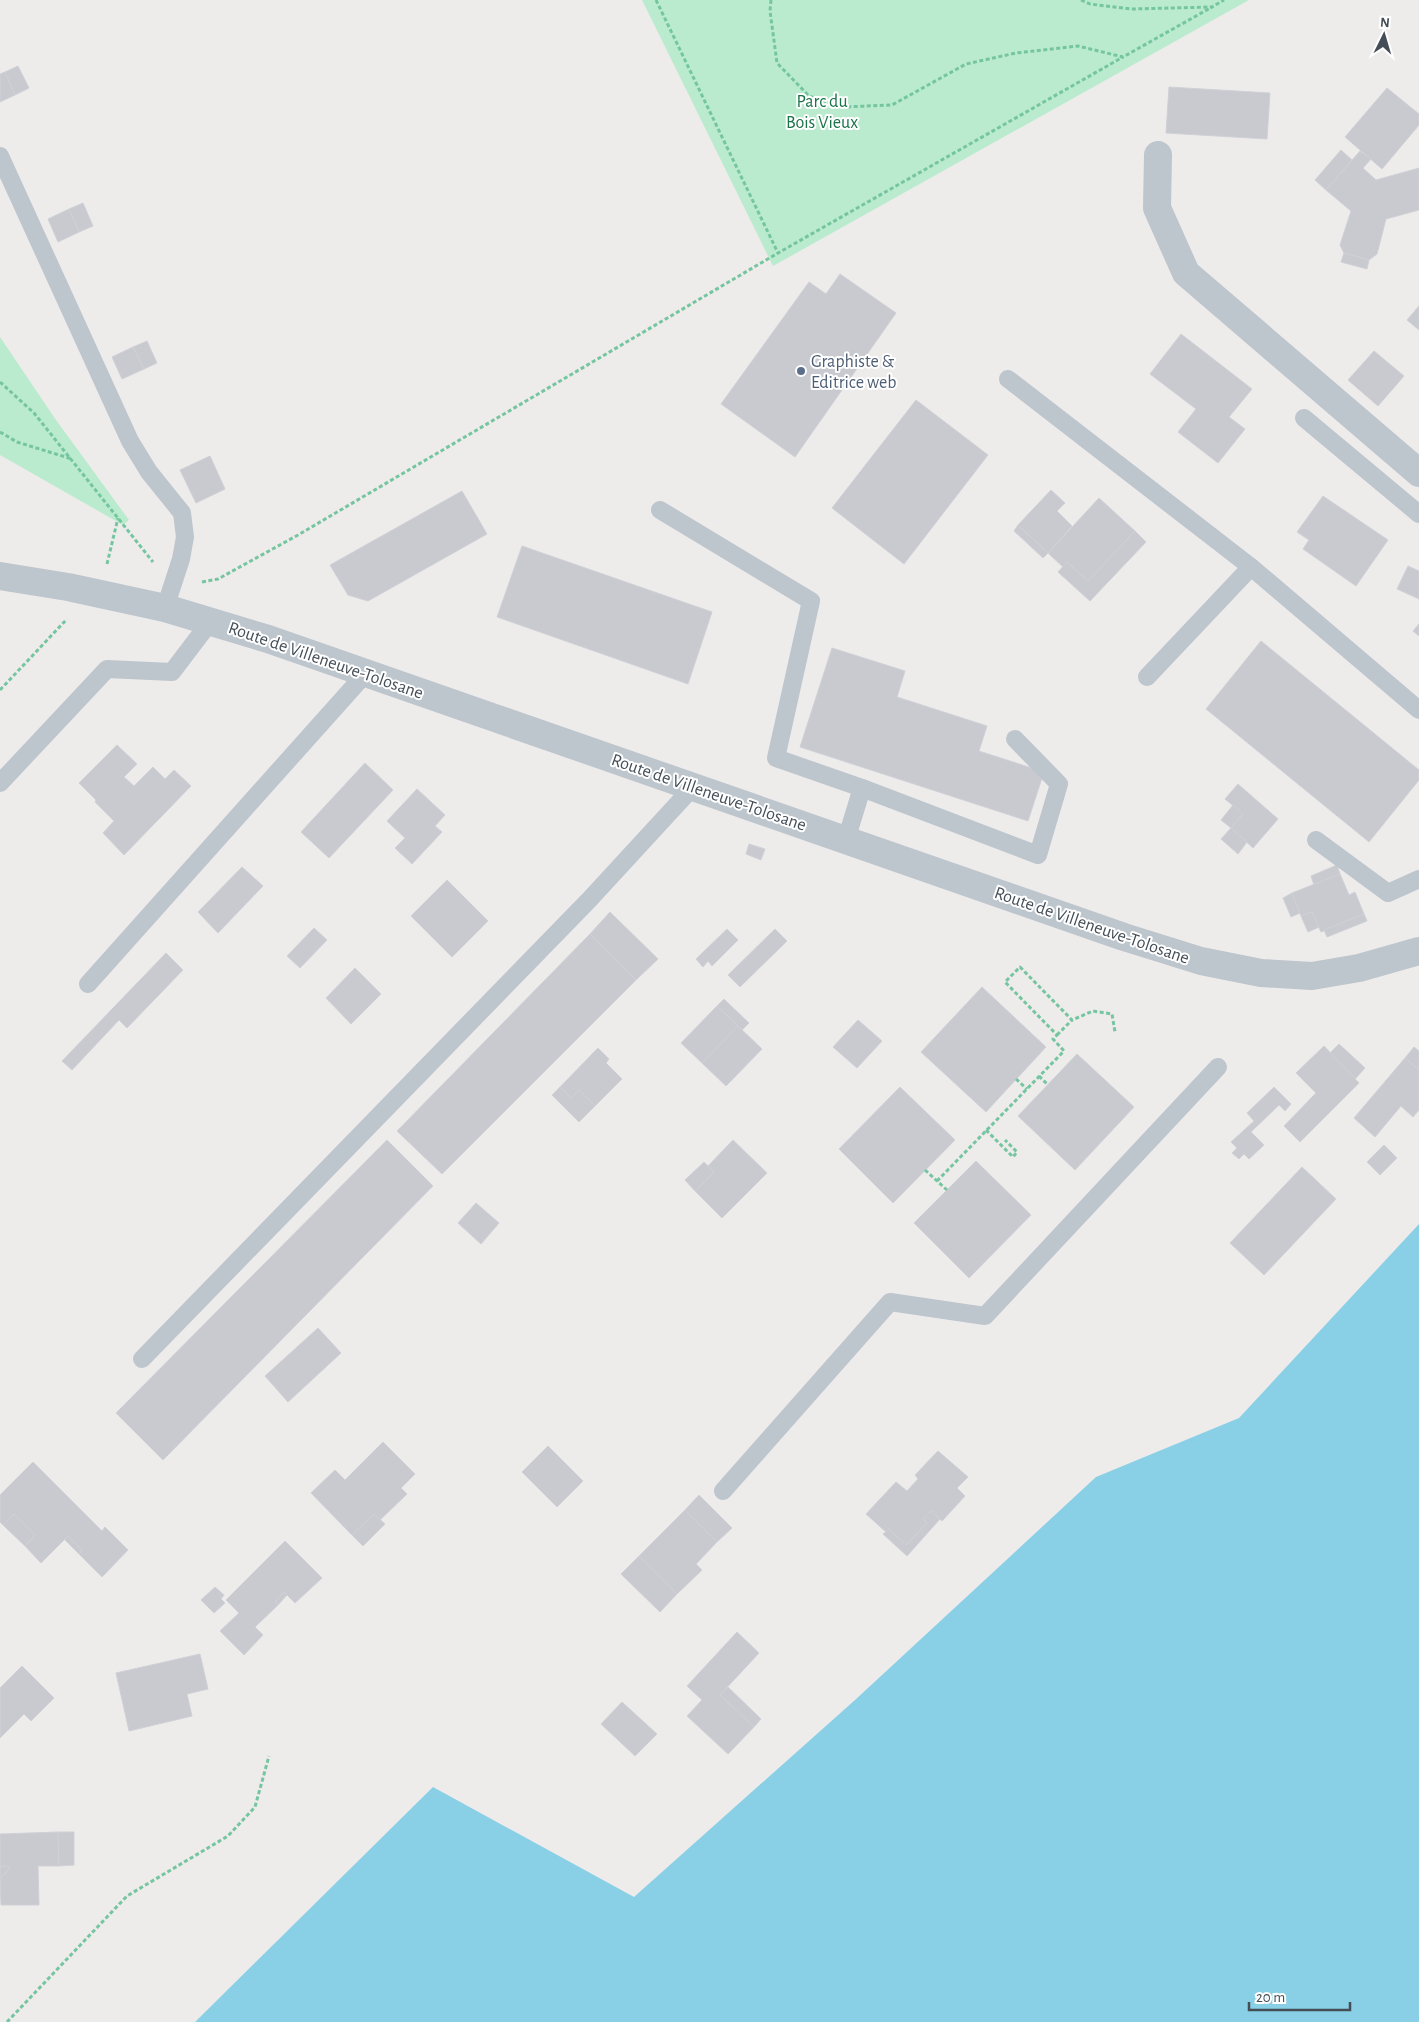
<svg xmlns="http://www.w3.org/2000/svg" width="1419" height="2022" font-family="'Alegreya Sans',sans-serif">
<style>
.green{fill:#baebce}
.water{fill:#89d0e6}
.building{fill:#c8cad0;stroke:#cfd1d7}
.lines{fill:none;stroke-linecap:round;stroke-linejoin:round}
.path{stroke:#75c6a0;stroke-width:3;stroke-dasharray:4 2.5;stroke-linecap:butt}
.service{stroke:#bdc5cd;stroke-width:18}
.minor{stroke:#bdc5cd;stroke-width:28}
.tertiary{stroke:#bdc5cd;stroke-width:28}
.service-dot{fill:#5c6f8a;stroke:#fff;stroke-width:2}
.labels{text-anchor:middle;stroke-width:4;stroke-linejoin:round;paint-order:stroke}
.park-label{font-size:18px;fill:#1b7349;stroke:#fff}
.service-label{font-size:18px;fill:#4e5e75;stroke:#fff;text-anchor:start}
.street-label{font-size:18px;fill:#454e57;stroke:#fff}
</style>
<rect width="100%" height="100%" fill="#eeebeb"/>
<g class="green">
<polygon points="642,0 1249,0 773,266"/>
<polygon points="0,337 56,420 129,520 123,525 0,455"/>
</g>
<polygon class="water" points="1419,1224 1419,2022 195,2022 433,1787 634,1897 855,1700 1096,1477 1239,1418"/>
<g class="building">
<polygon points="18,66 29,88 15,95 5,72"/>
<polygon points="5,72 15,95 0,102 0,74"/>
<polygon points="1169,87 1270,93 1267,139 1166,133"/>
<polygon points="1387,88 1419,114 1419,125 1382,169 1345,137"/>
<polygon points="1341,150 1352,160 1326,190 1315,180"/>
<polygon points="1360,151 1371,159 1363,168 1376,180 1419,168 1419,210 1386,219 1377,254 1369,260 1344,253 1340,245 1351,211 1326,190"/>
<polygon points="83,203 93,226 79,232 69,209"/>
<polygon points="69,209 79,232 58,242 48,219"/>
<polygon points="1344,253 1369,260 1367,269 1341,262"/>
<polygon points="840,274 896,313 795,457 721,404 809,282 826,294"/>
<polygon points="1419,306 1419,330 1407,320"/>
<polygon points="1181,334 1252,389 1229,417 1245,429 1218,463 1178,432 1196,409 1150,374"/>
<polygon points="147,341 157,363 144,369 133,347"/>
<polygon points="133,347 144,369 122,379 112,357"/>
<polygon points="1374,351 1404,376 1378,406 1348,380"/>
<polygon points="916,400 988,455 904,564 832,508"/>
<polygon points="210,456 225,489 196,503 180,470"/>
<polygon points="1051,490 1065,503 1057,511 1072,526 1048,553 1018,525"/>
<polygon points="462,491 487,534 368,601 348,595 330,565"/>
<polygon points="1323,496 1388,540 1356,586 1303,549 1309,540 1297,532"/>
<polygon points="1099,498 1135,531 1088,581 1067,562 1063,567 1048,553"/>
<polygon points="1018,525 1048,553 1043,558 1014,531"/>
<polygon points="1135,531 1146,542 1090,601 1058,572 1067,562 1088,581"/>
<polygon points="522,546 712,612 688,684 497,617"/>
<polygon points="1408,566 1419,571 1419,599 1397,589"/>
<polygon points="1419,624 1419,636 1413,631"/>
<polygon points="1261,641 1419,770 1419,780 1369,842 1206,709"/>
<polygon points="832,648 905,671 897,697 987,726 979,751 1044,772 1028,821 800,747"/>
<polygon points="117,745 137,764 124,777 134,786 153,767 165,779 174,770 191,786 124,855 103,833 114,821 95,802 96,800 79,783"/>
<polygon points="365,763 393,790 329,858 301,832"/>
<polygon points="1238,784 1278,819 1253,848 1231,828 1243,814 1225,799"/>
<polygon points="417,789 445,815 435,826 442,832 412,864 395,848 405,838 387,821"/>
<polygon points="1233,805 1243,814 1231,828 1221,820"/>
<polygon points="1231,828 1247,842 1238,854 1221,839"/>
<polygon points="749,844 765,849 761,860 746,854"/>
<polygon points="1337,865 1340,874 1314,885 1311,876"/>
<polygon points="242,867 263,886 218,933 198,912"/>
<polygon points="1340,874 1349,895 1355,892 1364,914 1321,932 1312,912 1301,916 1292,893"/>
<polygon points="447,880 488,921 452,957 411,916"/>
<polygon points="1292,893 1300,913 1291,917 1283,898"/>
<polygon points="610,912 658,959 636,980 590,934"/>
<polygon points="1312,912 1319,927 1308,932 1301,916"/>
<polygon points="1364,914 1367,921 1327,937 1324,930"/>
<polygon points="314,928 327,940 300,968 287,956"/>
<polygon points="727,929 738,940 712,966 708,961 703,967 696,959"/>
<polygon points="775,929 787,941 740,987 728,975"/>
<polygon points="590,934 636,980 442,1174 397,1131"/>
<polygon points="166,953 183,970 127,1028 119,1020 72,1070 62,1061"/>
<polygon points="355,968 381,994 351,1024 326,998"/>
<polygon points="982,987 1046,1047 986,1112 921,1052"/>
<polygon points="724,999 749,1023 742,1030 717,1006"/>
<polygon points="717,1006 738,1026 702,1063 681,1043"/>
<polygon points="858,1020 882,1041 857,1068 833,1047"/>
<polygon points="738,1026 762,1049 726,1086 702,1063"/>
<polygon points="1339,1044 1365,1068 1355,1079 1330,1053"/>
<polygon points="1324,1046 1359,1083 1300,1142 1284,1126 1316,1093 1296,1073"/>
<polygon points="1414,1047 1419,1051 1419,1070 1405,1058"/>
<polygon points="598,1048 609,1059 606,1063 622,1079 595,1106 579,1090 571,1098 560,1087"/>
<polygon points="1077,1054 1134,1107 1075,1170 1018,1116"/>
<polygon points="1405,1058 1419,1070 1419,1110 1413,1117 1401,1106 1375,1137 1354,1118"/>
<polygon points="560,1087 571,1098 579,1090 595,1106 579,1122 552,1095"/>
<polygon points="900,1087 955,1140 893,1203 839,1149"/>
<polygon points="1274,1087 1291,1104 1285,1111 1279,1105 1251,1132 1264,1145 1249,1159 1244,1154 1239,1159 1232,1153 1237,1148 1231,1142 1254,1121 1247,1113"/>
<polygon points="387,1140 433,1186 163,1460 116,1413"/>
<polygon points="733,1140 767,1173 722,1218 695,1191 714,1172 708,1166"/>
<polygon points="1384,1145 1397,1158 1380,1175 1367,1162"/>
<polygon points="976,1161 1031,1215 969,1278 914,1223"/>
<polygon points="704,1162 714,1172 695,1191 685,1180"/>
<polygon points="1302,1167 1336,1199 1264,1275 1230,1243"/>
<polygon points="476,1203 499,1223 481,1244 458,1223"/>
<polygon points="318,1328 341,1353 288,1402 265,1376"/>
<polygon points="383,1442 415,1474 401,1488 407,1494 380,1520 374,1514 352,1535 311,1493 335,1470 345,1480"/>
<polygon points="548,1446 583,1481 557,1507 522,1472"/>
<polygon points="938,1451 968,1477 957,1488 965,1496 942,1521 931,1511 923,1519 927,1523 906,1545 889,1529 886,1532 866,1514 896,1482 907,1491 918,1479 915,1475"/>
<polygon points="33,1462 102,1531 105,1527 128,1550 102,1577 79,1554 82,1550 68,1536 41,1563 25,1546 35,1535 14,1514 3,1525 0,1522 0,1495"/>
<polygon points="699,1495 732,1528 717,1542 685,1510"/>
<polygon points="685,1510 717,1542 696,1564 702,1570 677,1594 639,1556"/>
<polygon points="931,1511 940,1519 907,1556 883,1534 889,1529 906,1545 927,1523 923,1519"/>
<polygon points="14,1514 35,1535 25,1546 3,1525"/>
<polygon points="374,1514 385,1524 363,1546 352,1535"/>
<polygon points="68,1536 82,1550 79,1554 64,1539"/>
<polygon points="285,1541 322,1578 295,1603 284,1592 275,1602 278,1605 255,1627 263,1635 244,1655 220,1631 239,1613 226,1600"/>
<polygon points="639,1556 677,1594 660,1612 621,1574"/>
<polygon points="215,1587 224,1595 221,1599 225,1603 214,1613 201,1600"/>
<polygon points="284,1592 287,1595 278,1605 275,1602"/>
<polygon points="737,1632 759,1653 720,1695 754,1727 728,1754 687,1716 702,1700 687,1686"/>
<polygon points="200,1654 208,1689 187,1694 192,1716 129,1731 116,1673"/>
<polygon points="22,1666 54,1698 31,1721 24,1714 0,1738 0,1688"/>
<polygon points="728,1687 761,1719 754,1727 720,1695"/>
<polygon points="622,1702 657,1734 635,1756 601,1724"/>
<polygon points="58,1832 59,1866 38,1866 39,1905 1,1905 0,1879 10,1868 0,1867 0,1834"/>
<polygon points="58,1832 74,1832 74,1865 59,1866"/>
<polygon points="5,1866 10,1868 0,1879 0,1867"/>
</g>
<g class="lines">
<g class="path">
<polyline points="656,0 778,253 1123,57"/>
<polyline points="771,0 770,11 777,63 809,96 843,107 892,105 966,64 1016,53 1078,46 1123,57 1212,7"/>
<polyline points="1081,0 1090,4 1131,9 1212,7 1224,0"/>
<polyline points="0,382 34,413 153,562"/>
<polyline points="0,432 17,442 72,459"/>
<polyline points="107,564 118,518"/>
<polyline points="202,582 218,579 298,535 778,253"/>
<polyline points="0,690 67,619"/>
<polyline points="1057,1035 1072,1020"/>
<polyline points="1039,1076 1048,1085"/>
<polyline points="1016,1079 1027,1089"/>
<polyline points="986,1130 1013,1157 1017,1152 1005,1140"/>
<polyline points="925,1170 947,1190"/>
<polyline points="937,1181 1064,1051 1053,1039 1057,1035 1005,982 1020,967 1072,1020 1093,1011 1112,1014 1115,1032"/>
<polyline points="7,2022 127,1896 228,1836 255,1807 269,1756"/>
</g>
<g class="service">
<polyline points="0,156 130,441 149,472 182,513 185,537 181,559 165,608"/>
<polyline points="1008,379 1251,567"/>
<polyline points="1304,418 1419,514"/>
<polyline points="660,510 811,601 776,758 862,788 846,840"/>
<polyline points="1147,677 1251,567 1419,710"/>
<polyline points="0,783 107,669 172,672 210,622"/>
<polyline points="862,788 1038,855 1059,784 1015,739"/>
<polyline points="1316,840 1388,893 1419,879"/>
<polyline points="88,984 366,673"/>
<polyline points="142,1359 589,900 694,786"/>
<polyline points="723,1491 890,1302 985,1316 1218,1067"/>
</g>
<polyline class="minor" points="1158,155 1157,208 1186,273 1419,473"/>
<polyline class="tertiary" points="0,576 68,587 165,608 268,639 1124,937 1201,961 1261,973 1312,976 1359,968 1419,951"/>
</g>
<circle class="service-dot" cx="801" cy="371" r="5"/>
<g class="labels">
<g class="park-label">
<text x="822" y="107">Parc du<tspan x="822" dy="21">Bois Vieux</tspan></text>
</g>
<g class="service-label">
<text x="811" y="367">Graphiste &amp;<tspan x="811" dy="21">Editrice web</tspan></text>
</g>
<g class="street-label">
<text transform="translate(326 660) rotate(19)" y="6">Route de Villeneuve-Tolosane</text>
<text transform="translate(709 792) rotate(19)" y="6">Route de Villeneuve-Tolosane</text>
<text transform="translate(1092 925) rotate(19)" y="6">Route de Villeneuve-Tolosane</text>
</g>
</g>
<g transform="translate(1384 35) rotate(5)" stroke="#ffffff" stroke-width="4" paint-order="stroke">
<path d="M0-4L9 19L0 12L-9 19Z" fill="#454e57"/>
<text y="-8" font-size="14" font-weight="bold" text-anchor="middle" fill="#454e57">N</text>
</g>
<path d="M1249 2002v8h101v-8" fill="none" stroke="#454e57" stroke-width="2.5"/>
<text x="1256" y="2002" font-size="15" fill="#454e57" stroke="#ffffff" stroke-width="4" paint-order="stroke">20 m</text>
</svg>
